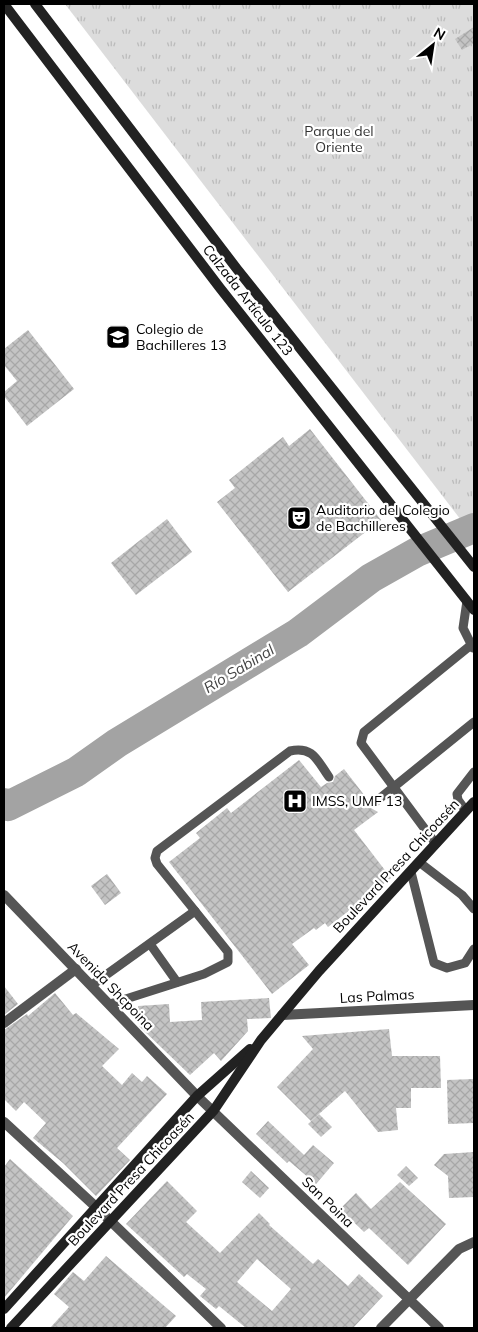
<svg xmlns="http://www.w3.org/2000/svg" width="478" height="1332" font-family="Mulish,sans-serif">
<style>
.grass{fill:url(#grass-tufts)}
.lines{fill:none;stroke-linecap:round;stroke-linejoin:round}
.river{stroke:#a3a3a3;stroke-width:30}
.building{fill:url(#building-cross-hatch);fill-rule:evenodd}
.service{stroke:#555;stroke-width:9}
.minor{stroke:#555;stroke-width:10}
.secondary{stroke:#222;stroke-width:10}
.labels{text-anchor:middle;stroke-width:4.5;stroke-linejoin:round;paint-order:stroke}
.park-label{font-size:14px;fill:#333;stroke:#fff}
.street-label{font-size:14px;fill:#000;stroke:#fff}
.poi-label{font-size:14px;fill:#000;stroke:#fff;text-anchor:start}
.water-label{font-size:15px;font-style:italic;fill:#444;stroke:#fff}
</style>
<defs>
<pattern id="grass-tufts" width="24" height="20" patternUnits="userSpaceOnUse" patternTransform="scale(1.25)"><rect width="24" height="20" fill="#dcdcdc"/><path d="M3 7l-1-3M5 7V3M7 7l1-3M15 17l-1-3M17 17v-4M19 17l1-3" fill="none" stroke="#bbb"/></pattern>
<pattern id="building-cross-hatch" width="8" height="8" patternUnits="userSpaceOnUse" patternTransform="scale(1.25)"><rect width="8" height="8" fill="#c4c4c4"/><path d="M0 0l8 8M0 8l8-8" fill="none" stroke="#a7a7a7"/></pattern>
</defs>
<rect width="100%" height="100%" fill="#fff"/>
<polygon class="grass" points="65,4 474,4 474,537"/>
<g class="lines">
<polyline class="river" points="4,803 8,806 76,772 117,743 298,633 371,578 417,552 474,528"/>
</g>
<g class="building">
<polygon points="474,27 474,43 462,50 455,39"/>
<polygon points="28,330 74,389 27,426 4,396 4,392 17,381 4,365 4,349"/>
<polygon points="310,429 381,520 288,592 217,502 235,488 229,480 283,437 289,446"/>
<polygon points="167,519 192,552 136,595 111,563"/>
<polygon points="299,760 321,787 327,783 333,782 335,776 344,769 368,800 369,807 378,812 354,830 391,878 328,927 325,923 316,930 314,928 292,944 309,965 272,994 169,862 200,838 196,833 227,808 231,813"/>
<polygon points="107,874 121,893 105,905 91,886"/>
<polygon points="4,986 18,1004 4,1015"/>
<polygon points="55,993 73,1015 76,1013 119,1049 102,1066 122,1085 132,1073 142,1082 147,1076 167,1094 117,1148 130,1160 96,1196 63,1163 33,1138 46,1123 24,1102 16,1111 4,1099 4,1030 27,1014 28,1016"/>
<polygon points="269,998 271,1018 247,1019 248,1031 221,1061 214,1053 190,1075 139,1026 138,1006 169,1004 170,1022 202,1020 201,1002"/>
<polygon points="389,1029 392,1056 440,1056 441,1088 411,1088 411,1108 396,1108 398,1130 378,1132 345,1091 311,1121 277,1087 313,1049 302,1036"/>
<polygon points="474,1079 474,1123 448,1124 447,1080"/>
<polygon points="319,1114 332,1127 321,1137 308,1124"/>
<polygon points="268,1121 304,1155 313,1145 334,1163 316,1184 289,1161 287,1163 256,1134"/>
<polygon points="474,1152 474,1197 449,1198 448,1176 434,1165 444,1154"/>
<polygon points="10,1159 73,1216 4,1298 4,1167"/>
<polygon points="406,1166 418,1178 409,1186 397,1175"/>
<polygon points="251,1171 269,1188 260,1198 242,1182"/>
<path d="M167,1181L197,1211L186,1222L220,1253L259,1213L270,1224L269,1225L313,1264L318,1259L348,1286L359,1274L383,1296L353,1328H246L219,1306L216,1309L200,1296L206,1289L187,1274L184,1277L126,1224ZM257,1259L291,1289L272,1311L237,1282Z"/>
<polygon points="400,1182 446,1224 408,1265 369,1228 364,1232 340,1209 356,1193 371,1209"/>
<polygon points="106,1256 176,1316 165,1328 50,1328 69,1307 54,1294 73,1272 84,1281"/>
</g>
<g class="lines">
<g class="service">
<polyline points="467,601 463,628 473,648"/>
<polyline points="374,803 474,722"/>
<polyline points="466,811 458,800 457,794 474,772"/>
<polyline points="436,844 361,743 364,732 471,645"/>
<polyline points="419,862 462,895 474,909"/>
<polyline points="411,872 434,963 447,968 465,963 474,949"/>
<path d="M195,911L157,864L155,858L157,851L290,751C313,746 317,760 329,777"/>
<polyline points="150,944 177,982"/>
<polyline points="92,985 195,911 228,952 228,962 204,974 110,1004"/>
</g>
<g class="minor">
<polyline points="4,895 197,1096 439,1328"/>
<polyline points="282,1015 474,1005"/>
<polyline points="4,1023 76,969"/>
<polyline points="4,1122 96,1207 221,1328"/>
<polyline points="381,1328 459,1249 474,1242"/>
</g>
<g class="secondary">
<polyline points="4,4 220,288 474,610"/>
<polyline points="35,4 237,269 474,567"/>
<polyline points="4,1309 197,1096 250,1049"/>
<polyline points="11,1328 214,1110 261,1040 282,1015 319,971 474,802"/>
</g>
</g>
<defs>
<g id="school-square" transform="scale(1.25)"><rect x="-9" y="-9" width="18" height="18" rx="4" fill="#000" stroke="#fff"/><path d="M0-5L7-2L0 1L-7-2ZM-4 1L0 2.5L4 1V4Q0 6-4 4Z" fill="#fff"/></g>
<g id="theatre-square" transform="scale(1.25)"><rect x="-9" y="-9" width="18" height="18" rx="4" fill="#000" stroke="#fff"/><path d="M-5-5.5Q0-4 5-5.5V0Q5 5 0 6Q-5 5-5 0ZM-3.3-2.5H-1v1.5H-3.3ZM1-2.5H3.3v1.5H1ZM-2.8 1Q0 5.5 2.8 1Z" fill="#fff"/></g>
<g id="hospital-square" transform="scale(1.25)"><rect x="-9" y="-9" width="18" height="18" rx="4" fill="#000" stroke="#fff"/><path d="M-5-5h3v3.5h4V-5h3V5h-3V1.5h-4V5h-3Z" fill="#fff"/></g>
</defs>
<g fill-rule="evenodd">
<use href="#school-square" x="118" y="337"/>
<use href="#theatre-square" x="299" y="518"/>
<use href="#hospital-square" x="295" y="801"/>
</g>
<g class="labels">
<g class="park-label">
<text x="339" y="136">Parque del<tspan x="339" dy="16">Oriente</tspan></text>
</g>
<g class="street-label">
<text transform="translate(248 300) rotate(52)" y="5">Calzada Artículo 123</text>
<text transform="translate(396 866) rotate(-47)" y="5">Boulevard Presa Chicoasén</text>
<text transform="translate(111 986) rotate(46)" y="5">Avenida Shcpoina</text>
<text transform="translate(377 996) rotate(-3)" y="5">Las Palmas</text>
<text transform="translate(131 1179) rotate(-47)" y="5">Boulevard Presa Chicoasén</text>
<text transform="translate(328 1202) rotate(44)" y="5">San Poina</text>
</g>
<g class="poi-label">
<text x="136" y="334">Colegio de<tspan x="136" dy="16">Bachilleres 13</tspan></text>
<text x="316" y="515">Auditorio del Colegio<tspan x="316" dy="16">de Bachilleres</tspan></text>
<text x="312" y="806">IMSS, UMF 13</text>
</g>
<g class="water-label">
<text transform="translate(239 669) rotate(-31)" y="5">Río Sabinal</text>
</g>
</g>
<rect width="478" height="1332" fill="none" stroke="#000000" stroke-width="10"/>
<g transform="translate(433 45) rotate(30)" stroke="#ffffff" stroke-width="4" paint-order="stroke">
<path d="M0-4L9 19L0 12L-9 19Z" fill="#000000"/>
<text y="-8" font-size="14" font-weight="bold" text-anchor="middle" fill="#000000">N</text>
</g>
</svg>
